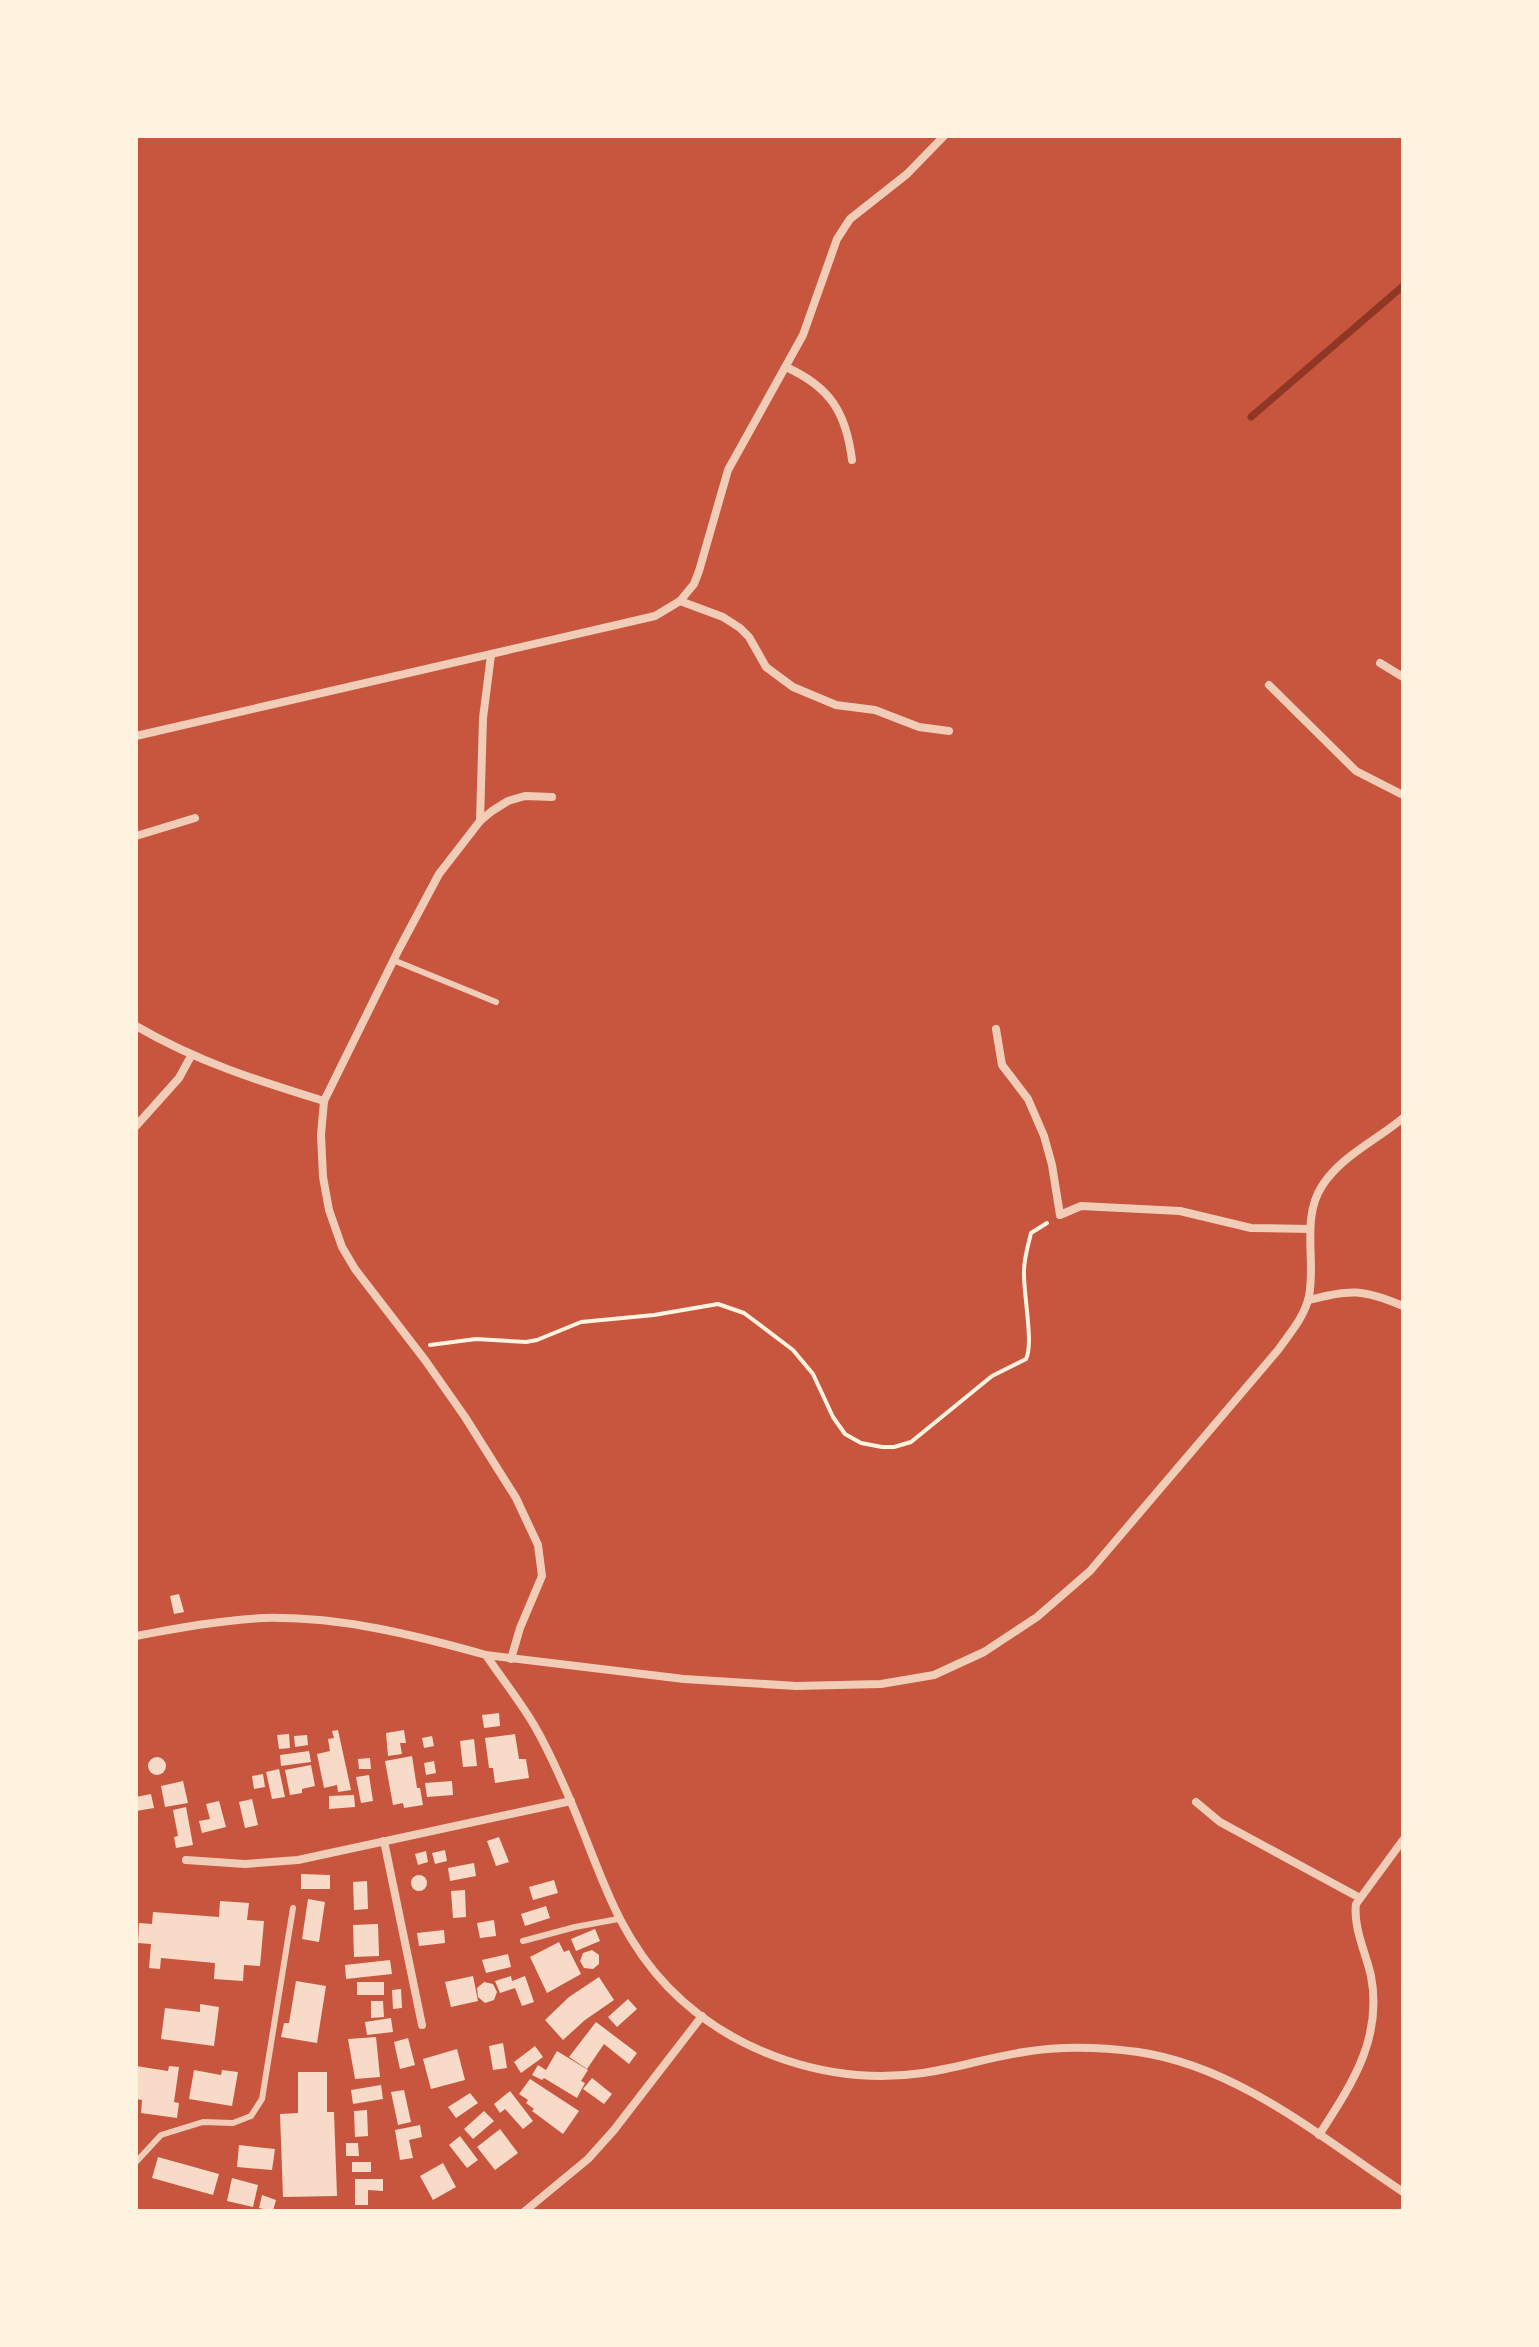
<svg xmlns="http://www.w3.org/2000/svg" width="1539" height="2347" font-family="'Varela Round',sans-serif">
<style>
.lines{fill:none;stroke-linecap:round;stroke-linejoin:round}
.stream{stroke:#8f3625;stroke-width:7}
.building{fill:#f7dbc8}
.path{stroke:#fff3e0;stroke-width:4}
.service{stroke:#f1ccb7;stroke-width:6}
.minor{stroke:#f1ccb7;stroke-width:8}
</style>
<rect width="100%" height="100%" fill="#c8553d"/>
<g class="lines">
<polyline class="stream" points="1251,417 1403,286"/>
</g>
<g class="building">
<polygon points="179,1594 184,1612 174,1614 170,1596"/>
<polygon points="499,1713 500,1726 484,1728 482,1715"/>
<polygon points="338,1730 351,1790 338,1792 337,1785 324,1788 317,1754 330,1751 328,1739 334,1738 332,1731"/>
<polygon points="404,1730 406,1743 400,1743 402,1754 388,1756 386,1733"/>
<polygon points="289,1734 290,1748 279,1749 277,1735"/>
<polygon points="515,1734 519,1759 526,1759 529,1778 495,1783 493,1768 489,1768 485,1738"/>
<polygon points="307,1735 308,1745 295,1747 294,1736"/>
<polygon points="432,1736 434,1746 424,1748 422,1738"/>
<polygon points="474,1739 477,1766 463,1767 460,1741"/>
<polygon points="309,1751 311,1762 281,1766 280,1755"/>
<polygon points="412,1756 417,1788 420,1788 423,1805 404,1808 403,1803 393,1805 385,1761"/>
<circle cx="157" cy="1766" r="9"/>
<polygon points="370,1758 371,1769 359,1769 358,1759"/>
<polygon points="434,1761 436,1773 426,1775 424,1763"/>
<polygon points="311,1765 315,1786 302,1789 302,1793 290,1795 285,1770"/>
<polygon points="279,1769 285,1797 272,1799 266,1772"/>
<polygon points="263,1774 265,1787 254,1789 252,1776"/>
<polygon points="369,1775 373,1801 361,1803 356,1777"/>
<polygon points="183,1781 188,1803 165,1807 161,1786"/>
<polygon points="452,1781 453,1795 427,1797 425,1783"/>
<polygon points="151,1794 154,1808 136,1811 136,1797"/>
<polygon points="354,1795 355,1807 329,1809 329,1796"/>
<polygon points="252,1799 258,1825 245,1828 239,1802"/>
<polygon points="219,1801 226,1827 202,1833 199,1821 210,1819 206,1804"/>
<polygon points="186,1807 193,1845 176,1848 174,1837 178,1836 173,1810"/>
<polygon points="499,1837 509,1862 496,1866 487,1841"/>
<polygon points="445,1850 447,1861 435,1864 432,1853"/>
<polygon points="426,1851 428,1862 418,1865 415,1854"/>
<polygon points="474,1863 476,1876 450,1881 448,1868"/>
<polygon points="301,1874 330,1875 330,1889 301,1889"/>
<circle cx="419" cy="1883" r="8"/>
<polygon points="554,1880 558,1893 533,1900 529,1887"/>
<polygon points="367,1881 368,1909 354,1910 353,1882"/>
<polygon points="465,1890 466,1917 453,1918 451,1891"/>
<polygon points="308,1899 325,1902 319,1942 302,1939"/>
<polygon points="220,1901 249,1903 247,1920 264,1921 260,1966 244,1965 243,1981 214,1979 215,1963 161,1958 160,1969 149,1968 151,1944 138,1943 139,1923 152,1924 153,1912 219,1917"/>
<polygon points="546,1906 550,1918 525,1926 521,1914"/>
<polygon points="494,1920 496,1936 480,1938 477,1923"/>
<polygon points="378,1924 379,1956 354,1957 353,1925"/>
<polygon points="595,1929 600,1941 576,1951 571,1939"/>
<polygon points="444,1930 445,1943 419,1946 417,1933"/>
<polygon points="559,1942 564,1952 569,1950 581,1974 547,1993 530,1957"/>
<polygon points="592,1950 599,1955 599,1964 593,1969 584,1968 580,1961 583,1953"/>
<polygon points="508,1954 511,1967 486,1973 482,1960"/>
<polygon points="390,1960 392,1974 346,1979 345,1965"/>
<polygon points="473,1976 478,2001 451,2007 445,1982"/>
<polygon points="511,1976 512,1981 525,1976 534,2002 522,2006 515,1988 500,1993 495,1981"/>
<polygon points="599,1977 614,2000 585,2020 563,2040 545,2020 569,1997"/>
<polygon points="296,1981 326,1986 317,2043 281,2037 284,2023 289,2023"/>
<rect x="357" y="1982" width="27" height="13"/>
<polygon points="484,1982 493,1984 497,1992 494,2000 485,2003 478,1997 477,1988"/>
<polygon points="401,1989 402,2008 393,2009 392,1990"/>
<polygon points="628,1999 637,2009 617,2027 608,2017"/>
<polygon points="371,2001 383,2001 384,2017 371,2018"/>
<polygon points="200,2004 219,2007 214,2046 161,2039 165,2008 200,2012"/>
<polygon points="391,2018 393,2032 367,2035 365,2022"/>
<polygon points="596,2022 637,2053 629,2064 604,2044 587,2069 569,2057"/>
<polygon points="376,2037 380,2077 355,2079 348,2039"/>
<polygon points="408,2038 415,2065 400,2069 394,2042"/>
<polygon points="503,2043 507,2068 493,2070 489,2046"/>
<polygon points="535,2046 543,2057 521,2073 514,2062"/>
<polygon points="457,2049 465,2080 431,2089 423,2059"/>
<polygon points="557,2051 588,2070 581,2081 585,2083 577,2098 544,2078 542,2080 532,2075 538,2065 546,2070"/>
<polygon points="136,2066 168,2071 169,2066 179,2067 174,2102 179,2103 177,2118 141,2113 142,2100 136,2099"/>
<polygon points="194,2070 221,2075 222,2070 238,2072 232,2106 189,2099"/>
<polygon points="298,2072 327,2072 327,2112 334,2112 337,2196 283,2197 280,2114 298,2113"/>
<polygon points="592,2078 612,2094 604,2104 583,2089"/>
<polygon points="530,2079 579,2111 563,2134 532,2111 534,2109 526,2103 528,2100 519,2094"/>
<polygon points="381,2085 383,2099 353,2104 351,2090"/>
<polygon points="404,2090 411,2122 398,2125 391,2092"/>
<polygon points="510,2091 533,2121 523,2129 505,2109 500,2113 494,2104"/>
<polygon points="470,2093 478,2103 456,2118 448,2107"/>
<polygon points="367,2110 368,2136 355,2137 354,2111"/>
<polygon points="484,2111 494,2121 473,2139 464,2129"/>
<polygon points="420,2125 422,2137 409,2140 413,2158 400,2160 395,2130"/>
<polygon points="500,2129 518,2153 495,2170 477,2147"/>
<polygon points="460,2136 478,2160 467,2168 449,2145"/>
<polygon points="346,2143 358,2143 359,2156 346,2156"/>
<polygon points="239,2145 275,2149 272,2170 237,2167"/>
<polygon points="158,2157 219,2174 213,2195 152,2178"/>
<rect x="352" y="2162" width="19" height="10"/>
<polygon points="443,2163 456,2187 433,2200 420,2176"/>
<polygon points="232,2178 258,2185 253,2207 227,2201"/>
<polygon points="355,2179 383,2179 383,2191 368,2190 368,2205 355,2205"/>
<polygon points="262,2195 276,2200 273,2211 259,2208"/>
</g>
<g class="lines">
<path class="path" d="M430,1345L476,1339L526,1342L537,1340L581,1322L654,1315L718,1304L744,1313L793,1350L813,1374L833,1417L845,1434L861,1443L882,1447H894L911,1442L992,1376L1026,1359C1034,1344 1023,1292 1024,1271C1024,1258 1028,1246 1031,1233L1047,1223"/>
<g class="service">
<polyline points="393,960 496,1002"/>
<polyline points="523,1941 575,1927 618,1919"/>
<polyline points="136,2162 161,2135 203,2122 233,2123 251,2116 262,2099 293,1908"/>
</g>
<g class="minor">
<path d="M786,367C830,387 846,412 852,460"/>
<polyline points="680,601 723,617 740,628 749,637 766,667 793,687 836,705 875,710 919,727 949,731"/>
<polyline points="1380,663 1403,677"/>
<polyline points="1269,685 1356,771 1403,795"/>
<polyline points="136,736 655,616 680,601 694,584 699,571 728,470 803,335 837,239 850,219 907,174 944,136"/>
<polyline points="480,821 483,718 491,655"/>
<polyline points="136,836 195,818"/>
<path d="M136,1026C198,1062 256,1080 324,1101"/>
<polyline points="996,1029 1002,1065 1028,1099 1044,1136 1052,1165 1060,1215 1081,1206 1180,1211 1251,1228 1310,1229"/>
<polyline points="136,1126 179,1078 191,1056"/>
<path d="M1309,1300C1350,1289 1363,1289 1403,1306"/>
<path d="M136,1636C178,1628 221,1620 263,1618C339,1616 415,1635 486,1655C502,1679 520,1701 534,1725C548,1749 560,1776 571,1802C600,1870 615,1932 668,1987C733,2054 831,2086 923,2073C957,2068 990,2057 1024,2052C1061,2046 1101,2047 1138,2052C1237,2066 1322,2138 1403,2192"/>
<path d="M486,1655L684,1679L796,1686L881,1684L934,1675L984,1652L1037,1617L1090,1571L1278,1350C1290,1333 1305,1316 1309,1296C1316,1261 1301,1218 1322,1186C1341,1156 1377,1140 1403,1118"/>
<polyline points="511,1659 520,1628 542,1576 538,1545 516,1498 465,1417 425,1360 355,1269 342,1247 329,1210 323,1177 321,1135 324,1101 399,949 439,874 480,821 492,811 508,801 525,796 552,797"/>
<polyline points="1196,1802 1220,1822 1360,1898"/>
<polyline points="384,1841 422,2025"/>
<polyline points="186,1860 245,1864 298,1860 571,1801"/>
<path d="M1319,2135C1351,2085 1383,2039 1371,1976C1366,1953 1353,1928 1356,1904L1403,1840"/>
<polyline points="525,2211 588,2159 614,2130 702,2016"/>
</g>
</g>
<rect width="1539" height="2347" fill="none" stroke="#fff3e0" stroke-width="276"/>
</svg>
